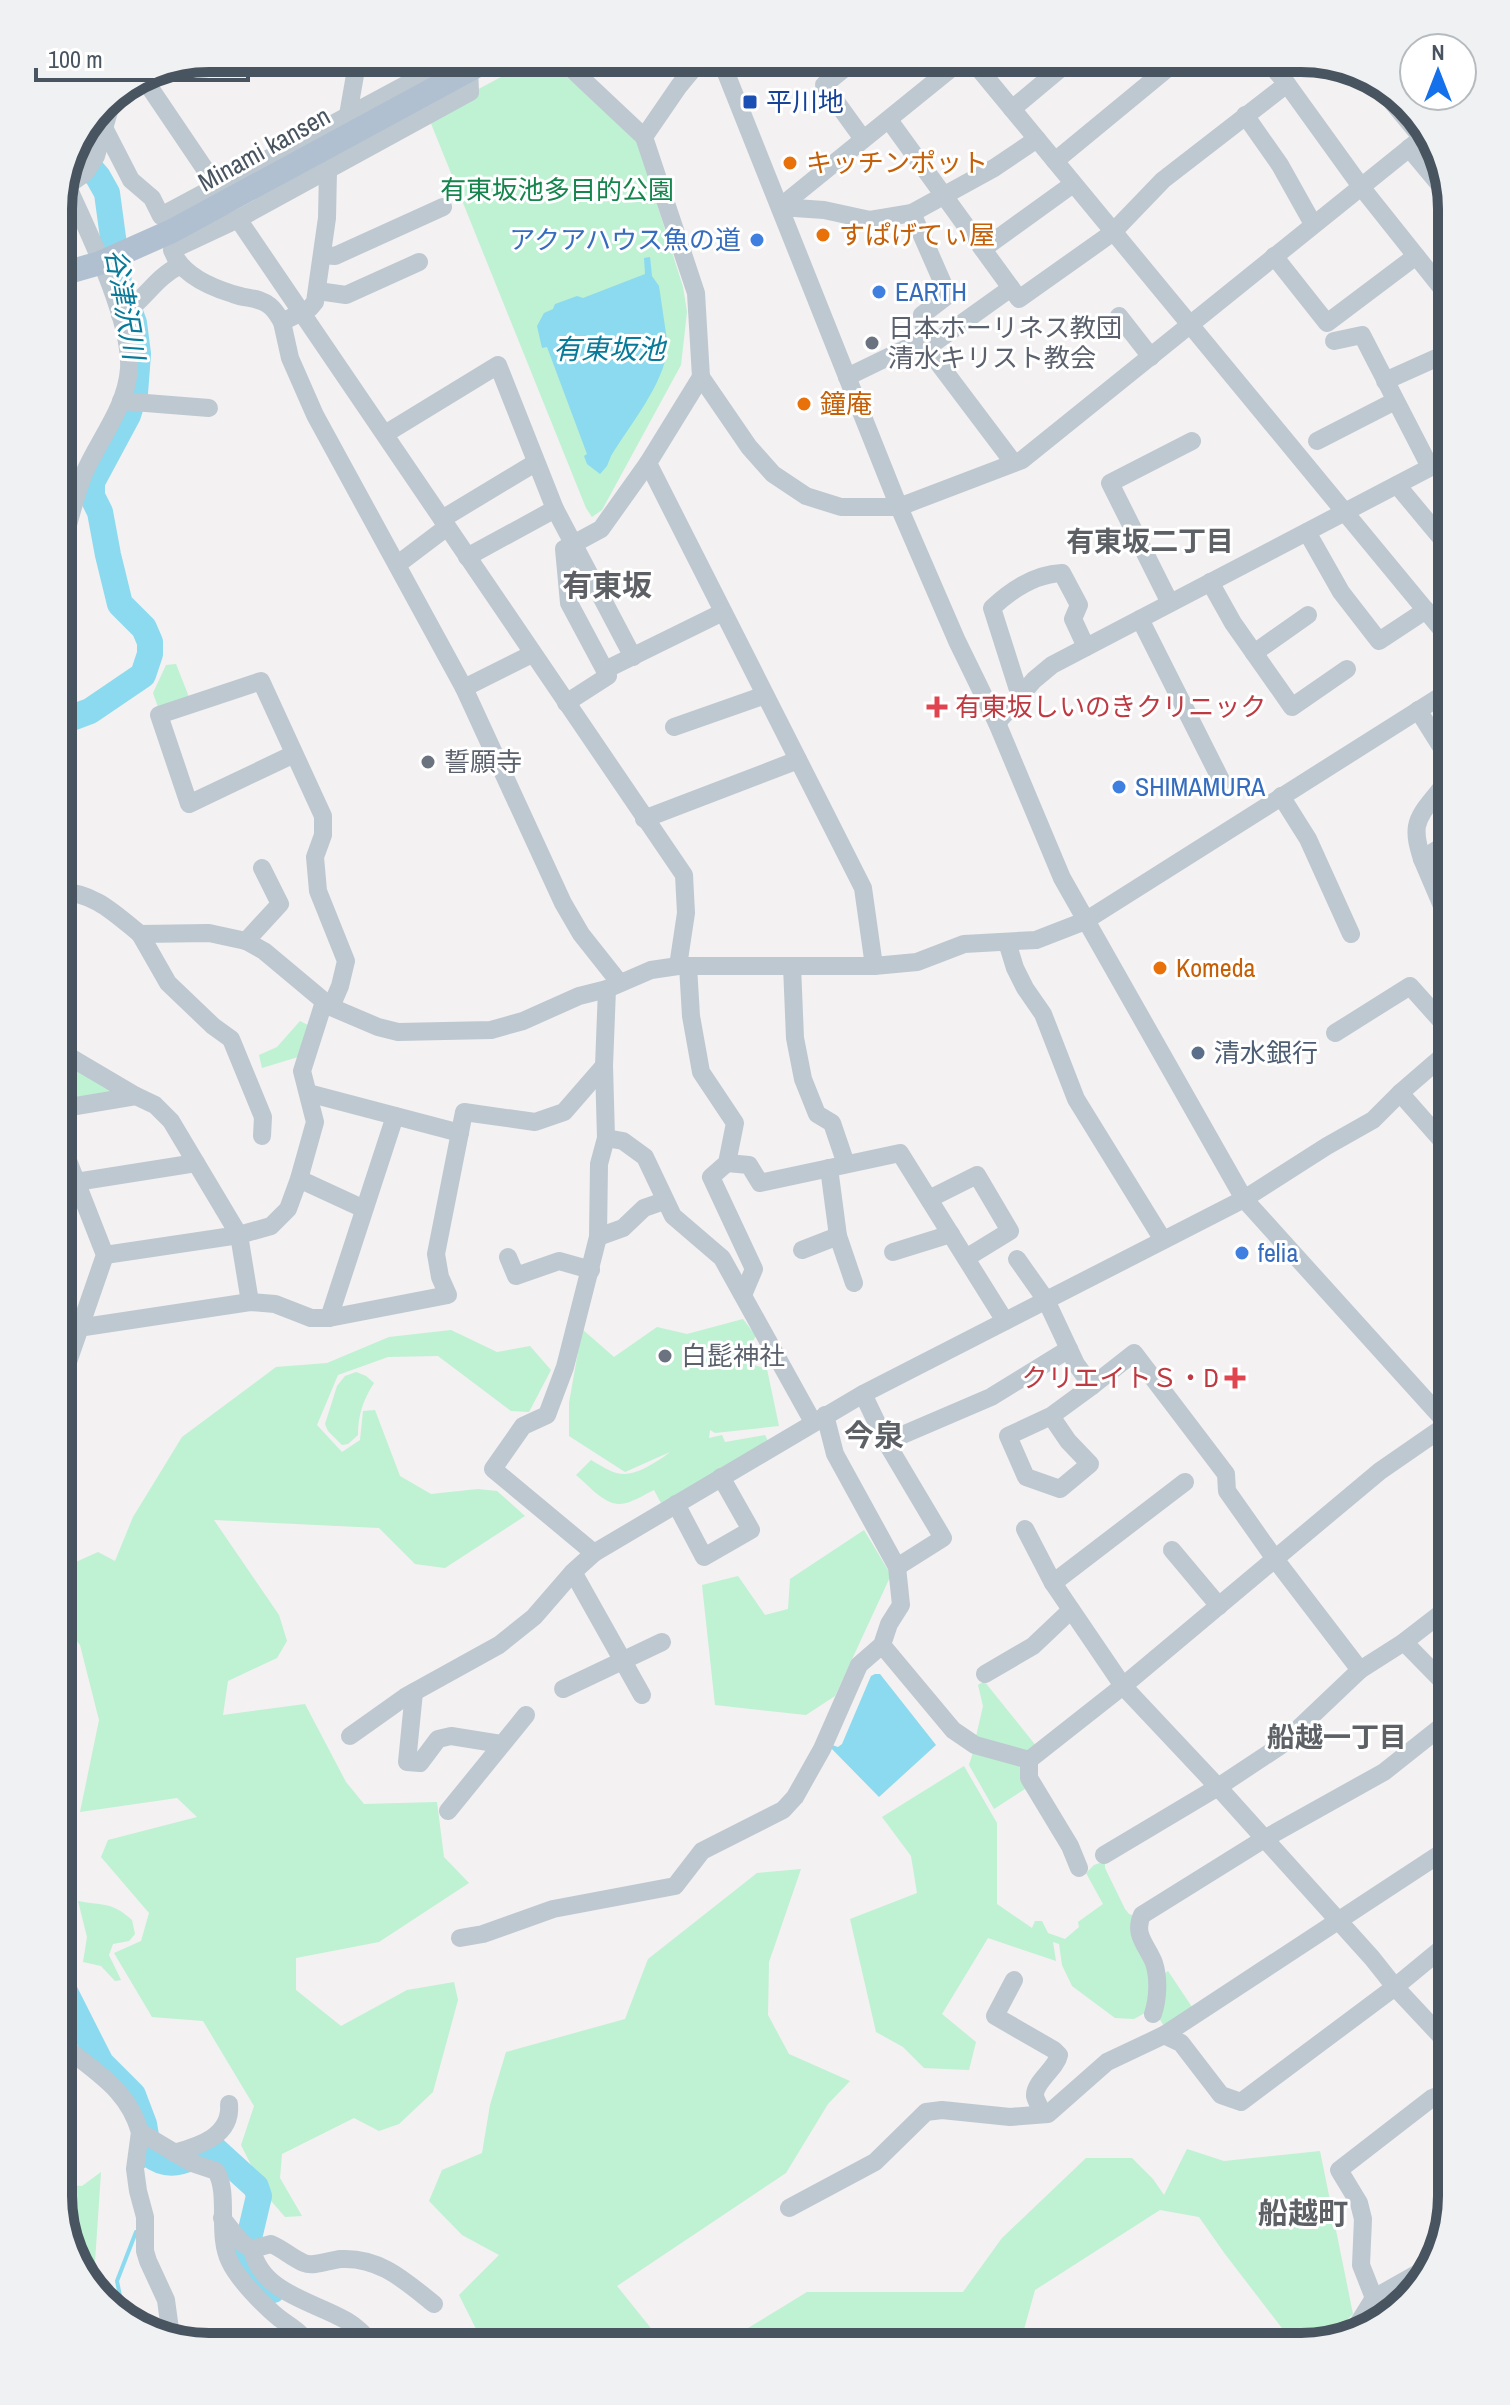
<svg xmlns="http://www.w3.org/2000/svg" width="1510" height="2405" font-family="'Archivo Narrow','Noto Sans JP',sans-serif">
<style>
.green{fill:#bff1d3}
.water{fill:#8bdaef}
.lines{fill:none;stroke-linecap:round;stroke-linejoin:round}
.stream{stroke:#8bdaef;stroke-width:4}
.river{stroke:#8bdaef;stroke-width:26}
.minor{stroke:#bec8d0;stroke-width:18}
.major{stroke:#b0c0d0;stroke-width:24}
.transit-dot{fill:#1a4fb4;stroke:#fff;stroke-width:3}
.food-dot{fill:#e8710a;stroke:#fff;stroke-width:3}
.shop-dot{fill:#3f7fe0;stroke:#fff;stroke-width:3}
.worship-dot{fill:#6b7280;stroke:#fff;stroke-width:3}
.health-dot{fill:#e0444e;stroke:#fff;stroke-width:3}
.service-dot{fill:#5c6f8a;stroke:#fff;stroke-width:3}
.labels{text-anchor:middle;stroke-width:6;stroke-linejoin:round;paint-order:stroke}
.transit-label{font-size:26px;fill:#164399;stroke:#fff;text-anchor:start}
.street-label{font-size:26px;fill:#48545f;stroke:#fff}
.food-label{font-size:26px;fill:#c56008;stroke:#fff;text-anchor:start}
.park-label{font-size:26px;fill:#15854d;stroke:#fff}
.shop-label{font-size:26px;fill:#366cbe;stroke:#fff;text-anchor:start}
.worship-label{font-size:26px;fill:#5b616d;stroke:#fff;text-anchor:start}
.health-label{font-size:26px;fill:#be3a42;stroke:#fff;text-anchor:start}
.service-label{font-size:26px;fill:#4e5e75;stroke:#fff;text-anchor:start}
.water-label{font-size:28px;font-style:italic;fill:#097b9a;stroke:#fff}
.neighbourhood-label{font-size:28px;font-weight:bold;fill:#5d6166;stroke:#fff}
.quarter-label{font-size:30px;font-weight:bold;fill:#5d6166;stroke:#fff}
.rim{fill:none;stroke:#48545f;stroke-width:10}
</style>
<rect width="100%" height="100%" fill="#f3f1f1"/>
<g class="green">
<polygon points="537,58 544,58 635,134 683,287 687,312 681,365 602,510 592,517 586,508 428,116"/>
<polygon points="176,664 189,697 158,707 153,693 166,665"/>
<polygon points="300,1021 308,1025 298,1057 262,1068 259,1055 277,1047"/>
<polygon points="58,1059 116,1089 115,1094 58,1103"/>
<path d="M743,1319L756,1336L740,1361L767,1369L779,1426L715,1433L710,1430L709,1438L722,1435L725,1442L765,1435L768,1441L662,1505L654,1490C645,1494 629,1505 618,1504C603,1503 588,1485 576,1475L591,1460C613,1473 622,1480 647,1467C655,1462 663,1458 670,1452L625,1472L569,1436V1403L582,1329L614,1357L657,1327L687,1334Z"/>
<polygon points="451,1330 497,1352 530,1346 551,1370 529,1412 511,1411 438,1356 388,1357 338,1375 317,1425 342,1452 360,1440 363,1411 375,1410 400,1476 431,1494 478,1489 497,1491 525,1516 445,1568 415,1564 379,1528 214,1520 279,1615 287,1641 277,1658 228,1681 223,1715 305,1704 346,1782 364,1804 437,1802 444,1857 469,1883 379,1942 296,1958 296,1990 341,2026 407,1990 454,1982 458,2000 433,2092 399,2124 379,2131 354,2118 282,2154 280,2178 302,2216 285,2217 266,2195 241,2145 254,2106 203,2021 152,2017 114,1953 141,1941 149,1913 101,1857 108,1840 197,1817 177,1798 80,1812 99,1720 80,1645 58,1619 58,1570 98,1552 115,1561 133,1517 182,1437 276,1367 327,1363 389,1337"/>
<path d="M356,1372L366,1376L374,1383C363,1400 358,1415 358,1435L348,1444L342,1445L328,1431L325,1424L337,1386L345,1376Z"/>
<polygon points="864,1530 891,1575 835,1696 806,1715 715,1705 702,1585 738,1576 765,1615 788,1609 790,1579"/>
<polygon points="984,1681 1037,1747 1023,1756 975,1741 983,1706 978,1685"/>
<polygon points="974,1749 1018,1763 1028,1787 994,1809 969,1765"/>
<polygon points="964,1766 997,1823 997,1904 1032,1928 1035,1921 1042,1921 1048,1933 1065,1939 1079,1927 1078,1922 1103,1904 1086,1873 1094,1865 1105,1861 1105,1868 1125,1909 1129,1914 1135,1916 1152,1964 1152,2009 1134,2019 1115,2018 1072,1986 1062,1965 1059,1944 1053,1942 1056,1961 988,1938 942,2014 976,2042 969,2070 924,2068 903,2047 876,2032 850,1919 917,1893 911,1856 882,1817"/>
<polygon points="801,1869 769,1962 768,2015 789,2054 850,2081 828,2104 786,2173 617,2286 666,2347 485,2347 459,2295 499,2255 462,2235 429,2201 442,2170 482,2153 490,2105 506,2052 625,2019 648,1959 757,1873"/>
<path d="M78,1901C103,1906 111,1901 132,1920L135,1934L129,1941L113,1944L109,1955L121,1980L115,1981L101,1966L83,1962L87,1937Z"/>
<polygon points="1168,1971 1194,2010 1164,2026 1157,2015 1160,1977"/>
<polygon points="1187,2149 1224,2161 1320,2151 1353,2314 1326,2341 1293,2347 1288,2336 1225,2254 1199,2217 1160,2210 1035,2290 1021,2340 1036,2347 717,2347 807,2292 963,2292 1002,2238 1086,2158 1132,2158 1153,2179 1164,2195"/>
<polygon points="101,2172 94,2277 92,2284 74,2263 58,2196 58,2184 82,2186"/>
</g>
<g class="water">
<path d="M650,257L652,276L659,286L668,347C663,386 631,423 611,456L607,466L600,474L587,464L584,456L587,454L547,347L542,348L537,326L544,313L553,309L555,304L577,296L583,298L645,274L644,258Z"/>
<polygon points="875,1674 880,1674 936,1745 879,1797 830,1747 832,1745 838,1747 842,1744 871,1676"/>
</g>
<g class="lines">
<g class="stream">
<polyline points="144,2166 149,2154"/>
<polyline points="125,2321 117,2281 136,2232"/>
</g>
<g class="river">
<polyline points="58,723 90,711 143,675 150,654 150,642 144,628 120,604 108,555 100,512 92,496 92,482 128,415 135,393 138,354 134,323 119,282 107,193 98,177 79,155"/>
<path d="M58,1985L64,1990L101,2063L133,2095L144,2124L149,2154C171,2172 190,2158 213,2148L256,2187L259,2196L245,2255L248,2266L273,2290"/>
</g>
<g class="minor">
<polyline points="560,58 644,137 696,293 701,377 648,463 863,888 874,966"/>
<polyline points="720,58 899,507 957,641 997,723 1062,878 1244,1199 1452,1429"/>
<polyline points="857,58 824,85 863,139"/>
<polyline points="970,58 1452,642"/>
<polyline points="1265,58 1287,84 1362,188 1452,301"/>
<polyline points="142,76 217,187"/>
<polyline points="1373,79 1422,138"/>
<polyline points="1012,109 1073,58"/>
<polyline points="97,114 131,180 152,198 161,216 450,61 473,58"/>
<polyline points="348,115 358,58"/>
<polyline points="1245,115 1280,165 1313,224"/>
<polyline points="889,120 1019,299 1112,233 1163,180 1287,84"/>
<polyline points="644,137 679,86 702,58"/>
<polyline points="1409,148 1444,190 1447,187"/>
<polyline points="1055,161 1180,58"/>
<polyline points="328,170 327,218 315,302 310,308 282,322 290,358 315,415 464,688 563,903 581,934 619,982"/>
<polyline points="67,186 85,173 96,156 114,94"/>
<polyline points="780,207 824,210 870,220 912,213 994,168 1037,139"/>
<polyline points="780,207 964,58"/>
<polyline points="912,213 948,295 922,315 927,348 1013,462"/>
<polyline points="238,219 684,875 686,913 678,966"/>
<polyline points="983,249 1073,184"/>
<polyline points="323,255 335,256 443,207"/>
<polyline points="1274,256 1327,323 1416,256"/>
<polyline points="318,291 346,295 419,262"/>
<path d="M120,315C143,303 155,277 179,266"/>
<polyline points="1119,316 1151,357"/>
<path d="M282,322C279,317 275,310 270,306C260,297 246,299 233,294C210,287 181,275 172,250L238,219L470,92L469,69"/>
<polyline points="1334,341 1362,335 1430,467"/>
<polyline points="701,377 749,447 773,474 806,496 841,507 899,507 1022,460 1428,133"/>
<polyline points="847,377 915,344 927,348 1011,288"/>
<polyline points="1385,381 1452,351"/>
<polyline points="121,401 209,408"/>
<polyline points="385,434 498,365 555,509 633,657"/>
<polyline points="1317,441 1395,401"/>
<polyline points="1397,485 1452,551"/>
<polyline points="442,519 535,463"/>
<polyline points="1307,532 1341,592 1379,641 1426,610"/>
<polyline points="467,557 555,509"/>
<path d="M58,559C67,532 73,502 83,476C98,440 126,409 129,369C132,320 87,229 66,183"/>
<polyline points="398,564 447,527"/>
<polyline points="1210,582 1233,623 1292,707 1347,669"/>
<polyline points="1170,603 1110,483 1192,441"/>
<polyline points="1140,619 1222,782"/>
<polyline points="1254,653 1308,615"/>
<polyline points="605,670 723,612"/>
<polyline points="464,688 532,654"/>
<path d="M1020,696L992,608C1011,590 1036,574 1062,573L1079,605L1073,619L1086,647"/>
<polyline points="566,703 608,676 569,603 564,549 601,529 648,463"/>
<path d="M1418,710L1452,764C1450,788 1421,804 1417,826C1415,837 1419,849 1422,859"/>
<polyline points="997,723 1034,680 1052,665 1452,456"/>
<polyline points="674,727 765,695"/>
<polyline points="294,754 189,804 159,715 261,681 323,816 323,835 315,857 318,891 346,961 340,986 331,1007"/>
<polyline points="1281,796 1308,839 1351,934"/>
<polyline points="644,819 798,760"/>
<path d="M58,891C95,893 113,912 140,934L209,933L246,941L264,951L331,1007L378,1027L398,1032L491,1030L523,1021L579,996L607,989L651,970L678,966H874L917,962L964,944L1036,940L1085,921L1452,689"/>
<polyline points="1452,918 1445,913 1422,859 1452,840"/>
<polyline points="140,934 168,983 213,1026 231,1039 263,1117 262,1136"/>
<polyline points="246,941 280,904 262,868"/>
<polyline points="1007,942 1015,968 1025,988 1043,1014 1076,1099 1163,1240"/>
<polyline points="688,966 691,1016 701,1072 735,1123 727,1163 711,1177 754,1269 743,1295"/>
<polyline points="792,966 795,1038 803,1079 817,1114 832,1123 846,1164"/>
<polyline points="607,989 604,1066 606,1138 599,1164 598,1237 565,1367 547,1415 523,1426 493,1469 594,1553 863,1394 1244,1199 1327,1146 1373,1120 1400,1093 1452,1048"/>
<polyline points="1335,1033 1410,986 1452,1033"/>
<polyline points="58,1050 136,1096"/>
<polyline points="308,1093 460,1133"/>
<polyline points="1400,1093 1452,1152"/>
<polyline points="58,1109 136,1096 155,1105 171,1121 239,1235 250,1302"/>
<polyline points="606,1138 623,1141 645,1157 673,1216 722,1258 813,1422"/>
<polyline points="727,1163 749,1165 760,1183 900,1153 1005,1321"/>
<polyline points="829,1168 838,1236 854,1283"/>
<polyline points="299,1179 364,1209"/>
<polyline points="76,1182 196,1163"/>
<polyline points="929,1199 977,1175 1010,1231 966,1258"/>
<polyline points="598,1237 623,1228 644,1208 664,1201"/>
<polyline points="802,1250 838,1236"/>
<polyline points="893,1252 951,1234"/>
<polyline points="105,1255 239,1235 271,1226 288,1209 299,1179 315,1122 302,1071 324,1002"/>
<polyline points="508,1257 516,1276 559,1261 591,1270"/>
<polyline points="1017,1259 1046,1300 1076,1364 1092,1386 1134,1353 1226,1474 1227,1491 1275,1559 1360,1670"/>
<polyline points="329,1318 395,1116"/>
<polyline points="78,1328 250,1302 275,1304 311,1318 329,1318 448,1295 440,1277 436,1254 464,1112 535,1122 564,1112 604,1066"/>
<polyline points="863,1394 886,1442 943,1538 897,1567"/>
<polyline points="58,1409 61,1382 105,1255 58,1135"/>
<polyline points="1434,1409 1452,1394"/>
<polyline points="1051,1416 1068,1441 1090,1464 1060,1489 1026,1477 1008,1436 1051,1416 1092,1386"/>
<polyline points="886,1442 991,1397 1069,1349"/>
<polyline points="58,1453 62,1576"/>
<polyline points="676,1504 704,1557 751,1530 721,1477"/>
<polyline points="1025,1529 1053,1583 1123,1686 1218,1787 1372,1958 1395,1987 1452,2048"/>
<polyline points="1172,1550 1219,1606"/>
<polyline points="573,1572 642,1695"/>
<polyline points="1053,1583 1185,1482"/>
<polyline points="1404,1642 1452,1691"/>
<polyline points="882,1645 953,1730 975,1745 1029,1760 1123,1686 1380,1471 1448,1424"/>
<polyline points="985,1674 1033,1646 1071,1610"/>
<polyline points="563,1689 662,1642"/>
<polyline points="414,1692 407,1762 420,1763 438,1739 451,1736 501,1744"/>
<polyline points="350,1736 405,1697 499,1645 534,1617 573,1572 594,1553"/>
<polyline points="1029,1760 1029,1778 1070,1846 1079,1868"/>
<polyline points="448,1811 526,1715"/>
<polyline points="1104,1855 1218,1787 1280,1746 1360,1670 1404,1642 1452,1605"/>
<polyline points="460,1938 483,1934 553,1909 675,1886 702,1851 783,1810 795,1797 822,1749 859,1665 882,1645 889,1624 901,1605 897,1567 835,1454 825,1415"/>
<path d="M1014,1980L995,2016L1054,2050L1059,2055C1056,2069 1034,2082 1035,2096C1036,2101 1041,2109 1043,2114"/>
<path d="M1153,2014C1158,1999 1159,1978 1154,1963C1147,1945 1133,1935 1142,1915L1264,1839L1384,1772L1452,1718"/>
<polyline points="1164,2035 1181,2043 1221,2095 1241,2102 1395,1987 1452,1940"/>
<path d="M58,2048L65,2047C98,2074 128,2090 140,2132L192,2163L216,2171C230,2194 216,2234 230,2262C238,2279 263,2305 279,2318C291,2327 302,2332 310,2347"/>
<polyline points="140,2132 135,2169 138,2191 145,2217 145,2251 148,2261 166,2300 171,2337"/>
<path d="M174,2153C199,2146 232,2136 229,2104"/>
<polyline points="789,2208 875,2162 926,2112 942,2110 1010,2117 1048,2114 1107,2062 1164,2035 1452,1846"/>
<path d="M222,2218L242,2243L252,2249L271,2244C283,2249 292,2258 304,2263C314,2267 329,2260 341,2259C380,2257 405,2281 434,2304"/>
<path d="M252,2249C261,2293 313,2301 347,2321C359,2328 366,2337 375,2347"/>
<polyline points="1374,2298 1361,2265 1363,2219 1359,2203 1339,2170 1432,2098 1452,2090"/>
<polyline points="1351,2335 1374,2298 1434,2264"/>
</g>
<polyline class="major" points="58,275 100,263 172,231 491,58"/>
</g>
<rect class="transit-dot" x="742" y="94" width="16" height="16" rx="4"/>
<g class="food-dot">
<circle cx="790" cy="163" r="8"/>
<circle cx="823" cy="235" r="8"/>
<circle cx="804" cy="404" r="8"/>
<circle cx="1160" cy="968" r="8"/>
</g>
<g class="shop-dot">
<circle cx="757" cy="240" r="8"/>
<circle cx="879" cy="292" r="8"/>
<circle cx="1119" cy="787" r="8"/>
<circle cx="1242" cy="1253" r="8"/>
</g>
<g class="worship-dot">
<circle cx="872" cy="343" r="8"/>
<circle cx="428" cy="762" r="8"/>
<circle cx="665" cy="1356" r="8"/>
</g>
<g class="health-dot">
<path d="M933 695h8v8h8v8h-8v8h-8v-8h-8v-8h8z"/>
<path d="M1231 1366h8v8h8v8h-8v8h-8v-8h-8v-8h8z"/>
</g>
<circle class="service-dot" cx="1198" cy="1053" r="8"/>
<g class="labels">
<g class="transit-label">
<text x="766" y="111">平川地</text>
</g>
<g class="street-label">
<text transform="translate(264 149) rotate(-29)" y="9">Minami kansen</text>
</g>
<g class="food-label">
<text x="806" y="172">キッチンポット</text>
<text x="839" y="244">すぱげてぃ屋</text>
<text x="820" y="413">鐘庵</text>
<text x="1176" y="977">Komeda</text>
</g>
<g class="park-label">
<text x="557" y="199">有東坂池多目的公園</text>
</g>
<g class="shop-label">
<text x="741" y="249" text-anchor="end">アクアハウス魚の道</text>
<text x="895" y="301">EARTH</text>
<text x="1135" y="796">SHIMAMURA</text>
<text x="1258" y="1262">felia</text>
</g>
<g class="worship-label">
<text x="888" y="337">日本ホーリネス教団<tspan x="888" dy="30">清水キリスト教会</tspan></text>
<text x="444" y="771">誓願寺</text>
<text x="681" y="1365">白髭神社</text>
</g>
<g class="health-label">
<text x="955" y="716">有東坂しいのきクリニック</text>
<text x="1219" y="1387" text-anchor="end">クリエイトＳ・D</text>
</g>
<g class="service-label">
<text x="1214" y="1062">清水銀行</text>
</g>
<g class="water-label">
<text transform="translate(125 304) rotate(80)" y="10">谷津沢川</text>
<text x="609" y="359">有東坂池</text>
</g>
<g class="neighbourhood-label">
<text x="1150" y="551">有東坂二丁目</text>
<text x="1337" y="1747">船越一丁目</text>
</g>
<g class="quarter-label">
<text x="607" y="596">有東坂</text>
<text x="874" y="1446">今泉</text>
<text x="1303" y="2224">船越町</text>
</g>
</g>
<path d="M0 0H1510V2405H0ZM209 72H1301A137 137 0 0 1 1438 209V2196A137 137 0 0 1 1301 2333H209A137 137 0 0 1 72 2196V209A137 137 0 0 1 209 72Z" fill="#f0f1f2" fill-rule="evenodd"/>
<path class="rim" d="M209 72H1301A137 137 0 0 1 1438 209V2196A137 137 0 0 1 1301 2333H209A137 137 0 0 1 72 2196V209A137 137 0 0 1 209 72Z"/>
<g transform="translate(1438 72)"><circle r="38" fill="#ffffff" stroke="#b6bbbf" stroke-width="2"/>
<path d="M0-6L14 30L0 20L-14 30Z" fill="#1470eb"/>
<text y="-12" font-size="22" font-weight="bold" text-anchor="middle" fill="#48545f">N</text>
</g>
<path d="M36 68v12h212v-12" fill="none" stroke="#48545f" stroke-width="4"/>
<text x="48" y="68" font-size="24" fill="#48545f" stroke="#ffffff" stroke-width="6" paint-order="stroke">100 m</text>
</svg>
